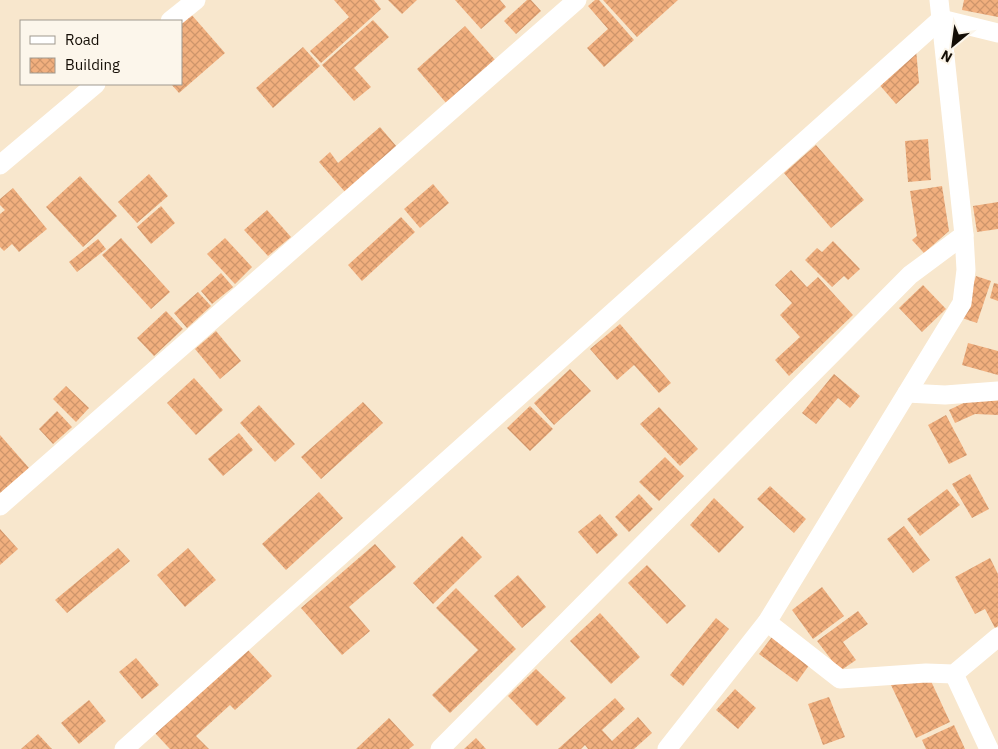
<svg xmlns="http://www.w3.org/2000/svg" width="998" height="749" font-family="'IBM Plex Sans',sans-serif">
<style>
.building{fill:url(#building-cross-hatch)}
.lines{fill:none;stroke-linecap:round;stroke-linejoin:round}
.minor{stroke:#fff;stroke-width:19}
</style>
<defs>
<pattern id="building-cross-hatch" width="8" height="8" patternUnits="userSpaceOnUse" patternTransform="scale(1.25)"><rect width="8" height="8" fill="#f1af7e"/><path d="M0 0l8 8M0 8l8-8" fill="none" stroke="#ce956b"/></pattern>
</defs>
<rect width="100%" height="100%" fill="#f8e7cd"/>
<g class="building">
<polygon points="334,0 374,0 381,9 321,63 310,51 349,17"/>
<polygon points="388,0 417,0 402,14"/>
<polygon points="455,0 500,0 506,7 481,29"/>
<polygon points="527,0 531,0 541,11 516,34 504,21"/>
<polygon points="595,0 599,0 634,40 604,67 587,48 608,29 588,6"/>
<polygon points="603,0 678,0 637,37"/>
<polygon points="964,0 998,0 998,17 962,10"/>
<polygon points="190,13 225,53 179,93 171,84 181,84 181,20"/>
<polygon points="373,20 389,37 354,68 371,87 354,101 322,65"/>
<polygon points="465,26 496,61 447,104 417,69"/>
<polygon points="303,47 320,66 273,108 256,88"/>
<polygon points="916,49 919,83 896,104 877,82"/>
<polygon points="380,127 397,147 345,192 319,162 330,152 338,163"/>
<polygon points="928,139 931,180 908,182 905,141"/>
<polygon points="816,145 864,200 831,228 784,173"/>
<polygon points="149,174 168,196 137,223 118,202"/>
<polygon points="80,176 117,216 83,247 46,207"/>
<polygon points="433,184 449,203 420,228 404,209"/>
<polygon points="942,186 949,231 924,253 912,240 917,236 910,191"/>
<polygon points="13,188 47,229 19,252 12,244 4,251 0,247 0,214 5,210 0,205 0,199"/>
<polygon points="998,202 998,229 977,232 973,206"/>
<polygon points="161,206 175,223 151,244 137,227"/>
<polygon points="267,210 291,237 268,256 244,230"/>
<polygon points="401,217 415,232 362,281 348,265"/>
<polygon points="121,238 170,292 151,309 102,255"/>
<polygon points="225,238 252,267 235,284 207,254"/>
<polygon points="98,239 106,249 77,272 69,262"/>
<polygon points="833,241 860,269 848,280 844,276 832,287 805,260 817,248 822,252"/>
<polygon points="791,270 807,287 818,277 853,315 789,376 775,360 800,337 780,315 792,303 775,285"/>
<polygon points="221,273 233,287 212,304 201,291"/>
<polygon points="976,276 991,281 977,323 962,318"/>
<polygon points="994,283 998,284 998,301 990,298"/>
<polygon points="923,285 946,309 922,332 899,308"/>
<polygon points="198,292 211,306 187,328 174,313"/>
<polygon points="166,311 183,329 154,356 137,338"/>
<polygon points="620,324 671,383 659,393 634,365 617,380 590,349"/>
<polygon points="216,331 241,361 220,379 195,349"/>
<polygon points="968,343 998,351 998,375 962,365"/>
<polygon points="570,369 591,391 554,425 534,403"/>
<polygon points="834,374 860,396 850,408 838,398 816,424 802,413"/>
<polygon points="194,378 223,410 196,435 167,403"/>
<polygon points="66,386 89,408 76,422 53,399"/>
<polygon points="974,398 998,399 998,415 975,414 955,423 949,410"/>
<polygon points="363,402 383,423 321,479 301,457"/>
<polygon points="259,405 295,444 275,462 240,423"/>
<polygon points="530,406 553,429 530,451 507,428"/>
<polygon points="659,407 698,449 680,466 640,424"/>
<polygon points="57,411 72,427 53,444 39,429"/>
<polygon points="946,415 967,455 949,464 928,425"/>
<polygon points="239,433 253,450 223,476 208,459"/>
<polygon points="0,435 29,468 0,493"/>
<polygon points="665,457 684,476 659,501 639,482"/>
<polygon points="970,474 989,509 972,518 952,484"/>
<polygon points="770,486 806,519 794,533 757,499"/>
<polygon points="947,489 960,505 920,536 907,519"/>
<polygon points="319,492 343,518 286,570 262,544"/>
<polygon points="639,494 653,509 629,532 615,517"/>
<polygon points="714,498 744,527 719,553 690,525"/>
<polygon points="600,514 618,535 597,554 578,532"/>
<polygon points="904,526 930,560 913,573 887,539"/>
<polygon points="0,529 18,549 0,565"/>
<polygon points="462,536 482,557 433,604 413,583"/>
<polygon points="375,544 396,567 349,607 370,631 342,655 301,608"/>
<polygon points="118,548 130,561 67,613 55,600"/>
<polygon points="188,548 216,580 185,607 157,575"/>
<polygon points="990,558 998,574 998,626 995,628 985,609 975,614 955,577"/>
<polygon points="647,565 686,606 667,624 628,583"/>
<polygon points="518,575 546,607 522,628 494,596"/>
<polygon points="822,587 844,616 813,639 792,610"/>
<polygon points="456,588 516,649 450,713 432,695 478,650 436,608"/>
<polygon points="858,611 868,624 843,642 856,660 840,671 817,641"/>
<polygon points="600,613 640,657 611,684 570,641"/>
<polygon points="716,618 729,629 683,686 670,675"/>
<polygon points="772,637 810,664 797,682 759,654"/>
<polygon points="247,649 272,676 235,710 230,705 196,736 209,749 170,749 155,733"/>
<polygon points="136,658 159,685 142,699 119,672"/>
<polygon points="536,669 566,698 537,726 508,696"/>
<polygon points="930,679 950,722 916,738 891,685"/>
<polygon points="735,689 756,708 738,729 716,710"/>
<polygon points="829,697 845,737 823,745 808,704"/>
<polygon points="615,698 625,709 602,730 612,741 638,717 652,733 634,749 588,749 585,745 581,749 558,749"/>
<polygon points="89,700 106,721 79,744 61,723"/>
<polygon points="389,718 414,745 409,749 356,749"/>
<polygon points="954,725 965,749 926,749 922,740"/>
<polygon points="38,734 52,749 21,749"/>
<polygon points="476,738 486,749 464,749"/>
</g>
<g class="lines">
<g class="minor">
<polyline points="170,21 196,0"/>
<polyline points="0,165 96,84"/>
<polyline points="907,393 945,395 998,391"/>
<polyline points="0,506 577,0"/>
<polyline points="767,622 840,679 926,673 954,674 998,637"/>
<polyline points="954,674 989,749"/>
<polyline points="124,749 941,19 998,33"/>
<polyline points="440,749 910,275 964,235"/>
<polyline points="667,749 767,622 962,303 966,270 964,235 939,0"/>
</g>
</g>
<rect x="20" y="20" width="162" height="65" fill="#fcf6eb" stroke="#9f998f"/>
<rect x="30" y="36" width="25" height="8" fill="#ffffff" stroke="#9f998f"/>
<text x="65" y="45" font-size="15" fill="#140e06">Road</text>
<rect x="30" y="58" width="25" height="15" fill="url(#building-cross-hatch)" stroke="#9f998f"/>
<text x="65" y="70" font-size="15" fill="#140e06">Building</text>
<g transform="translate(953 45) rotate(209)" stroke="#fcf6eb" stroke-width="4" paint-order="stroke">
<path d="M0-4L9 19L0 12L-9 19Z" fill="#140e06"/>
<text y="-8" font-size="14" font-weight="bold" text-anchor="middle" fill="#140e06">N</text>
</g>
</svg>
